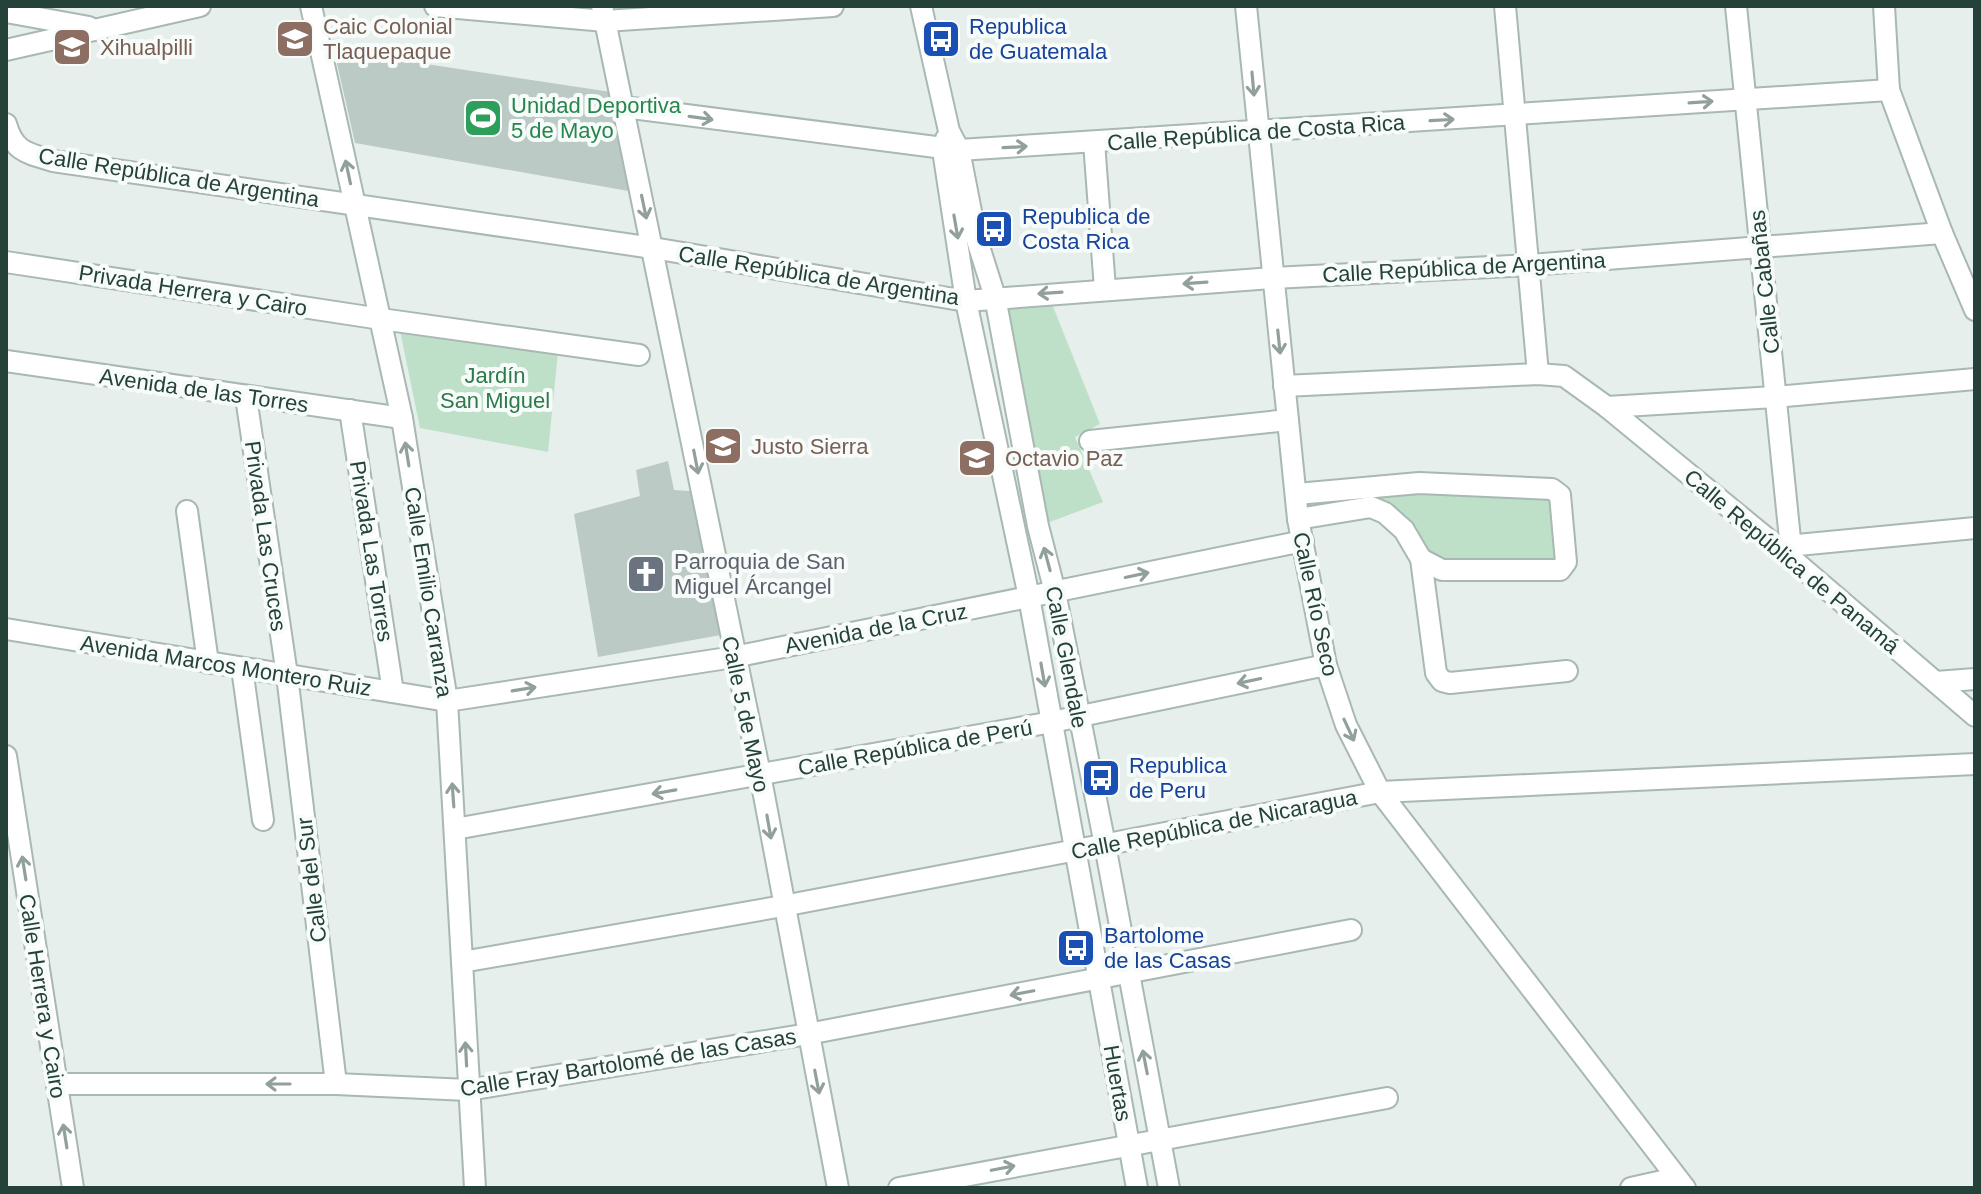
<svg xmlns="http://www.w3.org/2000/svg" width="1981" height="1194" font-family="Helvetica,sans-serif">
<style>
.green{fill:#bfe0c8}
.building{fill:#bbcac4}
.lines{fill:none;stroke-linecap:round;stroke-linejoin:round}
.minor-casing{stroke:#a8b8b2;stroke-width:24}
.minor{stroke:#fff;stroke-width:20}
.oneway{stroke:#92a09c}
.labels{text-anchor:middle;stroke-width:8;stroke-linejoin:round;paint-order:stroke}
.education-label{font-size:22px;fill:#785e54;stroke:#f7fbf9;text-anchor:start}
.transit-label{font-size:22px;fill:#164399;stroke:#f7fbf9;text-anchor:start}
.leisure-label{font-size:22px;fill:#27864d;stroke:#f7fbf9;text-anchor:start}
.street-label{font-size:22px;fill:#24423a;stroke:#f7fbf9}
.park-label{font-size:22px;fill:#2d7a4b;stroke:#f7fbf9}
.worship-label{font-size:22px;fill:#5b616d;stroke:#f7fbf9;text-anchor:start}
</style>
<rect width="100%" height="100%" fill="#e6efeb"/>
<g class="green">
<polygon points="1048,294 1100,424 1075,437 1103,502 1042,525 998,299"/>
<polygon points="398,321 559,342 548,452 420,428"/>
<polygon points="1552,489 1560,570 1442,570 1385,513 1298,512 1297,496 1370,492"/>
</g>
<g class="building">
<polygon points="334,50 611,92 634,192 355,143"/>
<polygon points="668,461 674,490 690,491 721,635 598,657 574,514 640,496 636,470"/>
</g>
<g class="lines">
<g class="minor-casing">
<g id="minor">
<polyline points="311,6 402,418 447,701 475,1188"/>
<polyline points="435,6 605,21 833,6"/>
<polyline points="602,6 760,774 838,1188"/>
<polyline points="921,6 949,131 959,150 976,237 995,297 1038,526 1055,592 1105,845 1169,1188"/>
<polyline points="1246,6 1298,519 1326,665 1346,725 1380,792 1685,1188"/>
<polyline points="1505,6 1538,374"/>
<polyline points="1736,6 1792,559"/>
<polyline points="1884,6 1889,90 1942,233 1975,310"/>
<polyline points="6,12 89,27"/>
<polyline points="6,50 200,6"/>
<polyline points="624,107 959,150 1889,90"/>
<path d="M6,124C14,152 27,153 53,161L653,248L966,301L1273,278L1530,265L1942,233"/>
<polyline points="946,139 943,150 966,301 1029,597 1137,1188"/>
<polyline points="1094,142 1105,289"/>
<polyline points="6,262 381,319 639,355"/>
<polyline points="6,361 402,418"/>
<polyline points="1284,386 1538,374 1564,376 1607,407 1792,559 1975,716"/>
<polyline points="246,397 287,675 336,1084"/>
<polyline points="1607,407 1775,397 1975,379"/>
<polyline points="350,410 393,692"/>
<polyline points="1090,441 1288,420"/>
<polyline points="1297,494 1419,483 1552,489 1560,495 1566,562 1560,570 1442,570 1421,559"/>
<polyline points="187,511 208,663"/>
<polyline points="1298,519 1371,507 1385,513 1404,530 1421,559 1436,673 1442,681 1450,683 1567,671"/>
<polyline points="1777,547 1975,528"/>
<polyline points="6,629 447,701 734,657 1303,541"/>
<polyline points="242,668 263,820"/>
<polyline points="1936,682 1975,679"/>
<polyline points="6,756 73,1188"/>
<polyline points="455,829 1052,722 1326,665"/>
<polyline points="462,962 783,906 1380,792 1975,764"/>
<polyline points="57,1084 336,1084 468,1090 808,1034 1351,930"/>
<polyline points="899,1188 1387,1098"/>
<polyline points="1631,1188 1676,1178"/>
</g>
</g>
<use href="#minor" class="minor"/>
</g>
<defs><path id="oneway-shaft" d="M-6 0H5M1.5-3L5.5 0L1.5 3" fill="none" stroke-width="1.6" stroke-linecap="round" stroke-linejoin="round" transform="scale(2)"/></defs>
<g class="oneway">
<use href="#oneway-shaft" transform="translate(1253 84) rotate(85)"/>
<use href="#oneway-shaft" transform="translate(1701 102) rotate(-4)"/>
<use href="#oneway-shaft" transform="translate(701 118) rotate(8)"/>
<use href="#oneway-shaft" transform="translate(1442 120) rotate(-3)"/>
<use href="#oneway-shaft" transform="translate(1015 147) rotate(-3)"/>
<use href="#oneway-shaft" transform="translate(348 172) rotate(-102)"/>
<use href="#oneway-shaft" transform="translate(644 207) rotate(78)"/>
<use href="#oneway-shaft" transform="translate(956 227) rotate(80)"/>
<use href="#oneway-shaft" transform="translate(1195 283) rotate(176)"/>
<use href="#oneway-shaft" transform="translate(1050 293) rotate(176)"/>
<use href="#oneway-shaft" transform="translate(1279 342) rotate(84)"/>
<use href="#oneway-shaft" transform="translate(407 454) rotate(-99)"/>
<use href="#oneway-shaft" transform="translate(696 462) rotate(79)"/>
<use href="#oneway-shaft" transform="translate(1047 559) rotate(-105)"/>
<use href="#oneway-shaft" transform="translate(1137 575) rotate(-12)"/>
<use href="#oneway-shaft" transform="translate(1043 675) rotate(80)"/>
<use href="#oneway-shaft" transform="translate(1249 681) rotate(168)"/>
<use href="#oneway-shaft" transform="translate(524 689) rotate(-9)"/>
<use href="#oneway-shaft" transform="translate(1349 730) rotate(65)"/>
<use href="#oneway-shaft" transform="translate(664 792) rotate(170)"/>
<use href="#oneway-shaft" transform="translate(453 795) rotate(-94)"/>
<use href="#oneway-shaft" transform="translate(769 827) rotate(80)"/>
<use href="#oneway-shaft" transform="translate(24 868) rotate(-99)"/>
<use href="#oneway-shaft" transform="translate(1022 993) rotate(169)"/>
<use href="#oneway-shaft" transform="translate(466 1054) rotate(-93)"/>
<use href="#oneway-shaft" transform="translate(1145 1062) rotate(-101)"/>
<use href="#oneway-shaft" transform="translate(817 1082) rotate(79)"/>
<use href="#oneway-shaft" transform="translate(278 1084) rotate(180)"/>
<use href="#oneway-shaft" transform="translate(65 1136) rotate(-99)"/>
<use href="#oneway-shaft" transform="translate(1003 1168) rotate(-11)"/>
</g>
<defs>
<g id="school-square" transform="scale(2)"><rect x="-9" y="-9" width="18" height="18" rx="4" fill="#8d6e63" stroke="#f7fbf9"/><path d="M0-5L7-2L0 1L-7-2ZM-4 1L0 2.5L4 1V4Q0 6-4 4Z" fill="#fff"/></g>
<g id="bus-square" transform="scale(2)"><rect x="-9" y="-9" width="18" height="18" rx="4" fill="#1a4fb4" stroke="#f7fbf9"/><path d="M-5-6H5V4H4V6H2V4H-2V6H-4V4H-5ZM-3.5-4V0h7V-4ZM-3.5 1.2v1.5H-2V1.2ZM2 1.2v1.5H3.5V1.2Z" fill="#fff"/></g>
<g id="stadium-square" transform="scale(2)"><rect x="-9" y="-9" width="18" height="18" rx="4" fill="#2e9e5b" stroke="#f7fbf9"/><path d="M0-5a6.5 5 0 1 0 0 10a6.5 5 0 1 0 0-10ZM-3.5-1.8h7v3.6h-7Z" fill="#fff"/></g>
<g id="church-square" transform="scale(2)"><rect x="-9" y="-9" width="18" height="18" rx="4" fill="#6b7280" stroke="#f7fbf9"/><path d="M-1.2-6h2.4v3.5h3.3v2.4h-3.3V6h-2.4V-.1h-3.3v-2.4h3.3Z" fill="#fff"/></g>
</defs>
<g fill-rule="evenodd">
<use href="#school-square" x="295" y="39"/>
<use href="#bus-square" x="941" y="39"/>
<use href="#school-square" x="72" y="47"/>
<use href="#stadium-square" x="483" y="118"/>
<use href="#bus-square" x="994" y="229"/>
<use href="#school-square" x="723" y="446"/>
<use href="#school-square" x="977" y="458"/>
<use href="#church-square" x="646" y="574"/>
<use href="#bus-square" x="1101" y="778"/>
<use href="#bus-square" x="1076" y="948"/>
</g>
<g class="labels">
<g class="education-label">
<text x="323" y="34">Caic Colonial<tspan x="323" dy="25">Tlaquepaque</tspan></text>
<text x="100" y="55">Xihualpilli</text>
<text x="751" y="454">Justo Sierra</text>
<text x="1005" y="466">Octavio Paz</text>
</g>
<g class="transit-label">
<text x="969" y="34">Republica<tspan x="969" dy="25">de Guatemala</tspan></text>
<text x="1022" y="224">Republica de<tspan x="1022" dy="25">Costa Rica</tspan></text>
<text x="1129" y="773">Republica<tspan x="1129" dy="25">de Peru</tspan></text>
<text x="1104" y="943">Bartolome<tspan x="1104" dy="25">de las Casas</tspan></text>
</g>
<g class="leisure-label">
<text x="511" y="113">Unidad Deportiva<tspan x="511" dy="25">5 de Mayo</tspan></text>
</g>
<g class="street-label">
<text transform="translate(1256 132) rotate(-4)" y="8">Calle República de Costa Rica</text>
<text transform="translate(179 177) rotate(9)" y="8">Calle República de Argentina</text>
<text transform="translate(1464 267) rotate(-3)" y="8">Calle República de Argentina</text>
<text transform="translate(819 275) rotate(9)" y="8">Calle República de Argentina</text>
<text transform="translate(1764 282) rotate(-96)" y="8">Calle Cabañas</text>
<text transform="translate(193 290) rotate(9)" y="8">Privada Herrera y Cairo</text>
<text transform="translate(204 390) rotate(8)" y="8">Avenida de las Torres</text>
<text transform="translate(266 536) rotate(82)" y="8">Privada Las Cruces</text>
<text transform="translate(372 551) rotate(81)" y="8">Privada Las Torres</text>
<text transform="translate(1792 561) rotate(40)" y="8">Calle República de Panamá</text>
<text transform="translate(429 592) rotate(81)" y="8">Calle Emilio Carranza</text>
<text transform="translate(1316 604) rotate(78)" y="8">Calle Río Seco</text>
<text transform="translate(876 628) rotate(-11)" y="8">Avenida de la Cruz</text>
<text transform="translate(1067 657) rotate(79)" y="8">Calle Glendale</text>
<text transform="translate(226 665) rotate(9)" y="8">Avenida Marcos Montero Ruiz</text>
<text transform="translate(746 714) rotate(78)" y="8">Calle 5 de Mayo</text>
<text transform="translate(915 747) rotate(-10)" y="8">Calle República de Perú</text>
<text transform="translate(1214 824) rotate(-11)" y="8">Calle República de Nicaragua</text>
<text transform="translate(311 880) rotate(-97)" y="8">Calle del Sur</text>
<text transform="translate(43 996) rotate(81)" y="8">Calle Herrera y Cairo</text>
<text transform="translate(628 1062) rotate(-9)" y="8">Calle Fray Bartolomé de las Casas</text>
<text transform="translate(1118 1083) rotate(80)" y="8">Huertas</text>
</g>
<g class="park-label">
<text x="495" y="383">Jardín<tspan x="495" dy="25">San Miguel</tspan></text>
</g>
<g class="worship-label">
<text x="674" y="569">Parroquia de San<tspan x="674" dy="25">Miguel Árcangel</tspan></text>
</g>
</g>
<rect width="1981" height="1194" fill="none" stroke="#24423a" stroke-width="16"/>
</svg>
